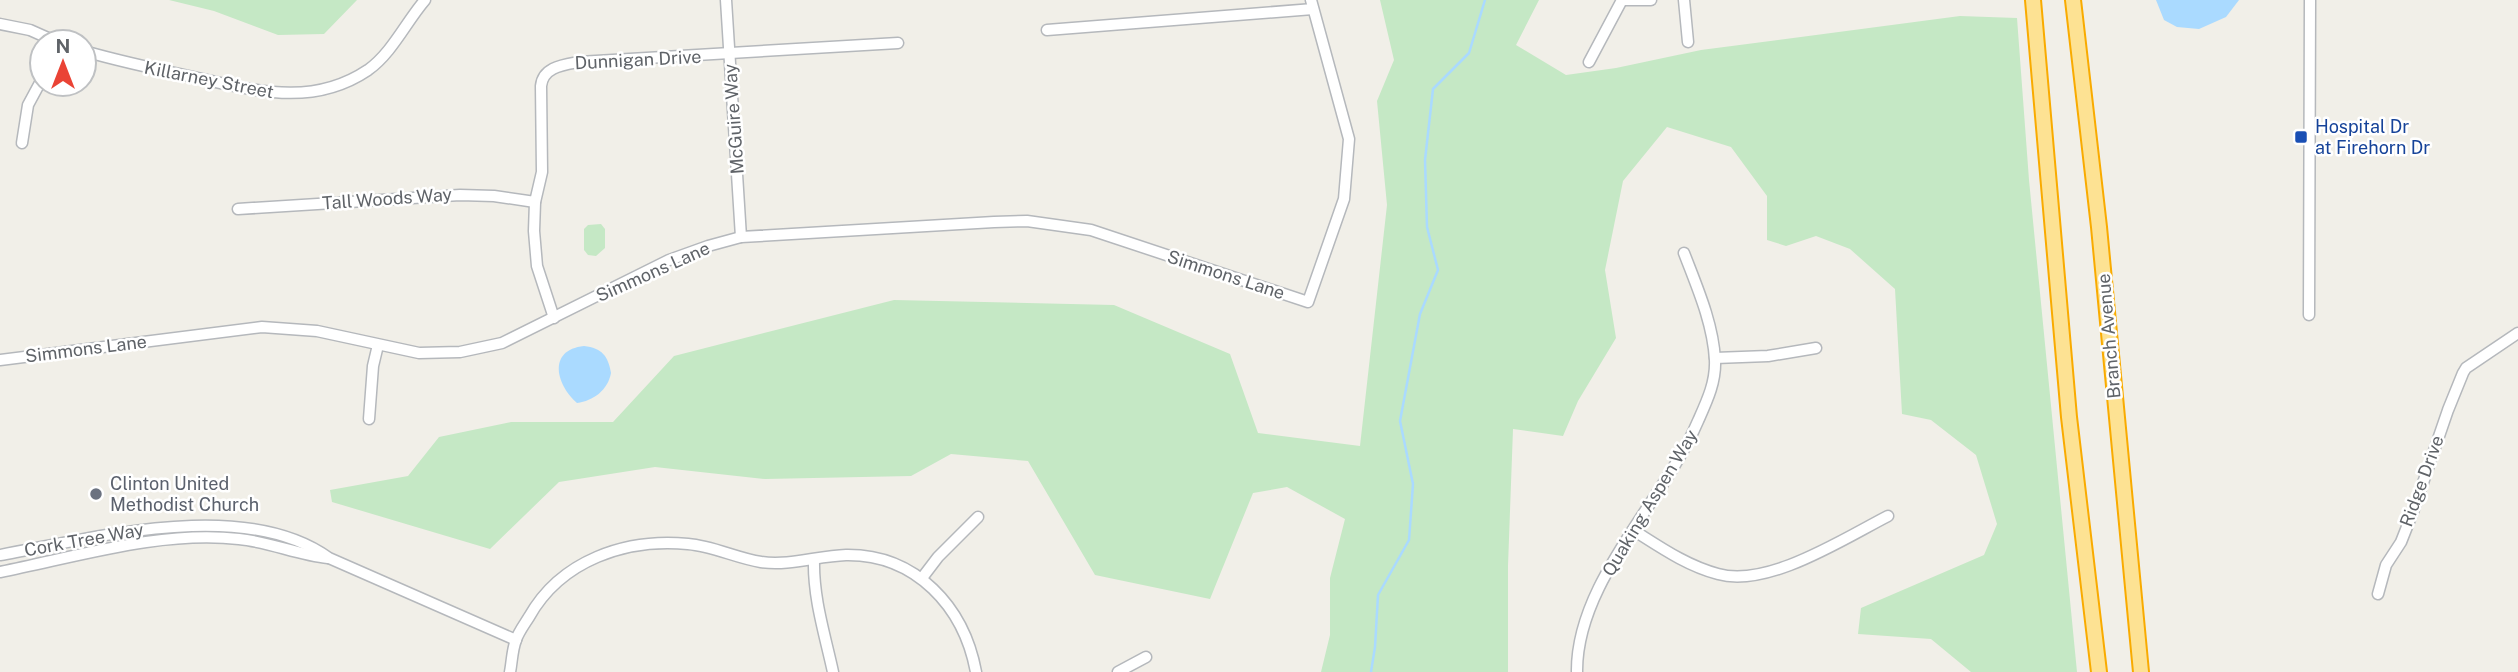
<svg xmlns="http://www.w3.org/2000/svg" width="2518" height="672" font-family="'Public Sans',sans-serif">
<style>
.green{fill:#c5e8c5}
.water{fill:#aadaff}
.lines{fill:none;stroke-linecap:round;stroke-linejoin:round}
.stream{stroke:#aadaff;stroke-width:2.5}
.minor-casing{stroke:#b5b8bc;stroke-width:13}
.highway-casing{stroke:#f9ab00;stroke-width:18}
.minor{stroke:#fff;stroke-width:10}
.highway{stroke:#fde293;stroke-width:14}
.transit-dot{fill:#1a4fb4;stroke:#fff;stroke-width:2.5}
.worship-dot{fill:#6b7280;stroke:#fff;stroke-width:2.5}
.labels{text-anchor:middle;stroke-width:5;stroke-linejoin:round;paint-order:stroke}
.street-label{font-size:18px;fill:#5f6368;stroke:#fff}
.transit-label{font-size:18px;fill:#164399;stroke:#fff;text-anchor:start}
.worship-label{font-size:18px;fill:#5b616d;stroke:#fff;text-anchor:start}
</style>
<rect width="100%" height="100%" fill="#f1efe8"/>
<g class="green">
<polygon points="169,0 357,0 324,34 278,35 214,11"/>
<polygon points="1380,0 1539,0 1516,45 1566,75 1616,68 1701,50 1960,16 2017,18 2029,180 2077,672 1971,672 1931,639 1858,634 1861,608 1984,555 1997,524 1976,455 1931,420 1902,414 1895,289 1850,249 1816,236 1786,246 1767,240 1767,196 1731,147 1667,127 1623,181 1605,270 1616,338 1578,401 1563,436 1513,429 1508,566 1508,672 1321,672 1330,635 1330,578 1345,519 1287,487 1253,493 1210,599 1095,575 1028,461 951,454 911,476 765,479 655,467 559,482 490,549 332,502 330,490 408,476 439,437 511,422 613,422 674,356 894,300 1114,305 1230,354 1258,433 1360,446 1387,205 1377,101 1394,60"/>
<polygon points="601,224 605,229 605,248 596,256 588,255 584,250 584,229 588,225"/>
</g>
<g class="water">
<polygon points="2156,0 2239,0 2226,17 2199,29 2177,27 2164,20"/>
<path d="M584,346C602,348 608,356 611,373C608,390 593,401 577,403C556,385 547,350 584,346Z"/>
</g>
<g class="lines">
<polyline class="stream" points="1371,672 1375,647 1378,595 1409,540 1413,484 1400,421 1420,314 1438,270 1427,227 1425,160 1433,89 1469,53 1485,0"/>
<g class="minor-casing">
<g id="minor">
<polyline points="726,0 741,237"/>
<polyline points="1622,0 1651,0"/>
<polyline points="1684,0 1688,42"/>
<polyline points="0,24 30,30 57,42"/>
<polyline points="1047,30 1313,9"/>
<path d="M84,51C122,62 160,70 198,78C257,91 313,107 368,70C392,53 406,22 425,0"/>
<polyline points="1589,62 1622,0"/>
<polyline points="22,143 28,105 42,79"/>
<polyline points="238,209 460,195 494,196 535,202"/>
<polyline points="2309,315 2310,0"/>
<path d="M554,318L537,266L534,231L535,202L542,172L541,86C543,67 563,65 579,62L898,43"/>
<polyline points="1715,358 1768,356 1816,348"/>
<polyline points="0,360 262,327 317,331 419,353 460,352 502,343 669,260 708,246 741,237 994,222 1027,221 1091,230 1308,302 1344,199 1349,139 1311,0"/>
<polyline points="369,419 373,366 378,345"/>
<path d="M1633,530C1660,547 1687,566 1718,574C1768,588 1843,539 1888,516"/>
<path d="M0,555C95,538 245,497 329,558L516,640"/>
<path d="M814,560C813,598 825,635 833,672"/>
<path d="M0,572C76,557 161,530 239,539C270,542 298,555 328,558"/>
<polyline points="922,578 938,557 978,517"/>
<polyline points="2378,594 2386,565 2401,542 2414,509 2448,410 2463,373 2466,368 2518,333"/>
<path d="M510,672C512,662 512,650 516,640C518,633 524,625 529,617C561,560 626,538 688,544C713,546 736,558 761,562C790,566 817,556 846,555C916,554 964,607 976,672"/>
<polyline points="1118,672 1146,657"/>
<path d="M1577,672C1576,582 1664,501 1698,421C1707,401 1716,382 1715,360C1713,323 1697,287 1684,253"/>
</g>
</g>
<g class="highway-casing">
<g id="highway">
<polyline points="2033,0 2069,417 2099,672"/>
<polyline points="2073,0 2099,227 2141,672"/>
</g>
</g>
<use href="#minor" class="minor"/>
<use href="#highway" class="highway"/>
</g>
<rect class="transit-dot" x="2294" y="130" width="14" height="14" rx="3.5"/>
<circle class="worship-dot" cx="96" cy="494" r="7"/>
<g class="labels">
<g class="street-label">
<text transform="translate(638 60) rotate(-3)" y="6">Dunnigan Drive</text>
<text transform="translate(209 80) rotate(11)" y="6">Killarney Street</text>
<text transform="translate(734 119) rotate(-94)" y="6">McGuire Way</text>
<text transform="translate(387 199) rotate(-4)" y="6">Tall Woods Way</text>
<text transform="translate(653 272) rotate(-24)" y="6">Simmons Lane</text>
<text transform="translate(1226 275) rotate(18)" y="6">Simmons Lane</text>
<text transform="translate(2109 336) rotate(-95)" y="6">Branch Avenue</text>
<text transform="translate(86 349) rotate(-7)" y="6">Simmons Lane</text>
<text transform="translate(2422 481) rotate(-70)" y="6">Ridge Drive</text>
<text transform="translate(1650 503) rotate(-59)" y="6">Quaking Aspen Way</text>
<text transform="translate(84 540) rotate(-10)" y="6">Cork Tree Way</text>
</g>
<g class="transit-label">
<text x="2315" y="133">Hospital Dr<tspan x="2315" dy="21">at Firehorn Dr</tspan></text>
</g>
<g class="worship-label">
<text x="110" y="490">Clinton United<tspan x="110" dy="21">Methodist Church</tspan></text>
</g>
</g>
<g transform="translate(63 63)"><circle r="33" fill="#ffffff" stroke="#bfc1c3" stroke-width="2"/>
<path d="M0-5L12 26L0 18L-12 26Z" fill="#ea4335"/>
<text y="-10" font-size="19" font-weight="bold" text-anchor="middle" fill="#5f6368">N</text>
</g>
</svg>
